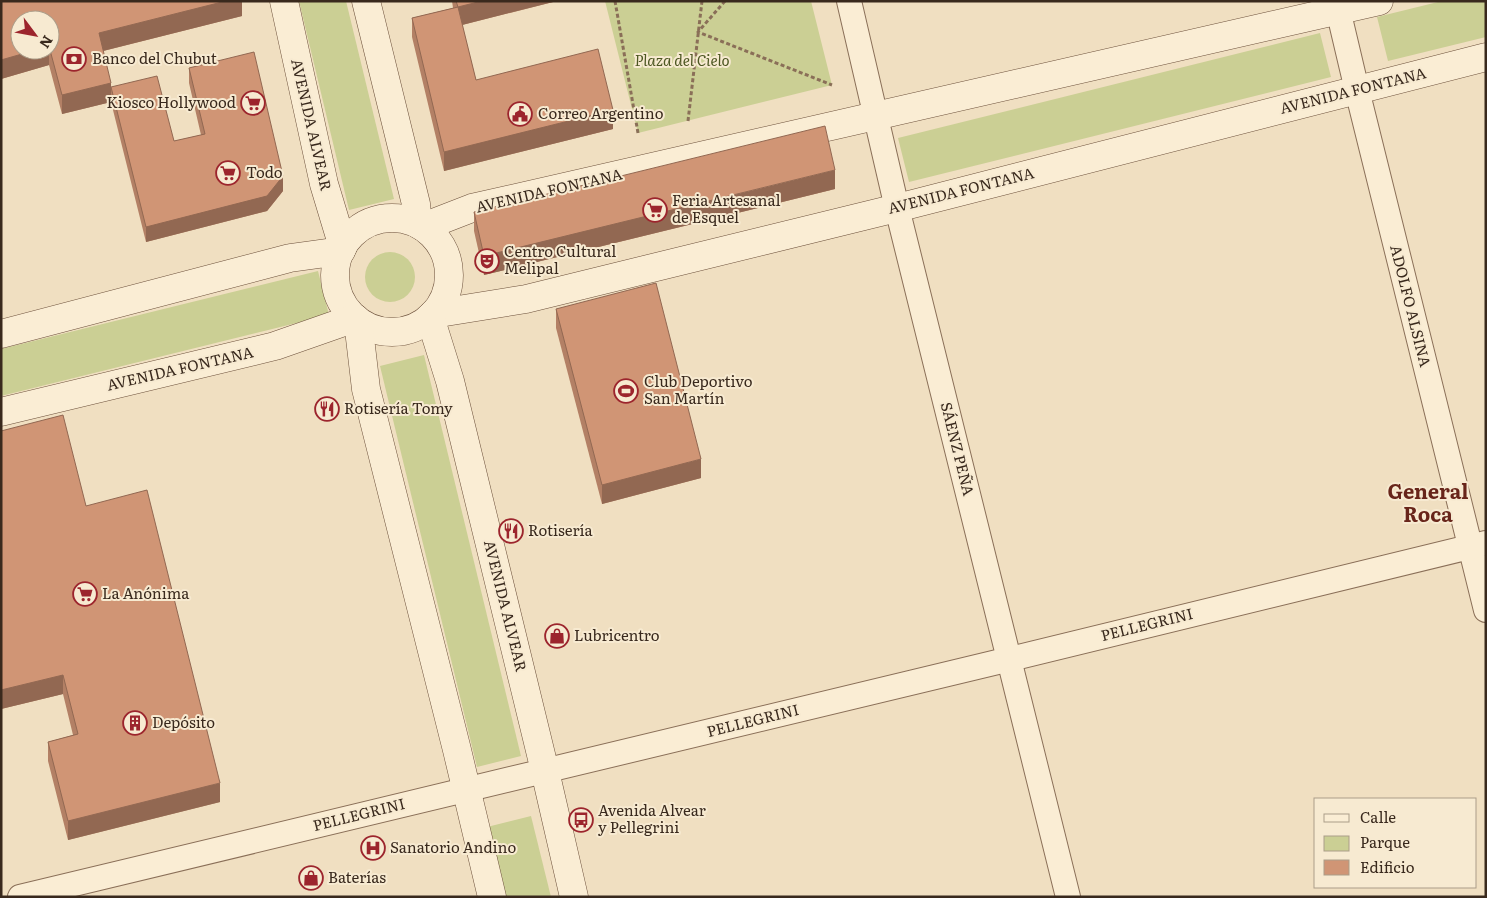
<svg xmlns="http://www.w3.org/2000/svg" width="1487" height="898" font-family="Literata,serif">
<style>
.green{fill:#cbcf94}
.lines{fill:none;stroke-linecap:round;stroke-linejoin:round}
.street-casing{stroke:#8a6f58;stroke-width:26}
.secondary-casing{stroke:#6c503b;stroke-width:29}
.path{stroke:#8a6f58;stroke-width:3;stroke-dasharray:4 2.5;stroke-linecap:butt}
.street{stroke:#faedd4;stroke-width:24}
.secondary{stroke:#faedd4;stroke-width:28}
.wall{fill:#b38065;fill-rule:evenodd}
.shaded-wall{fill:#926852}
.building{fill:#d09575;stroke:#926852}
.labels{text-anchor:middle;stroke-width:4;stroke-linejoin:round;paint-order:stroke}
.poi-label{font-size:15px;fill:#39291d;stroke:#f7ead1;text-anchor:start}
.park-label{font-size:15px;font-style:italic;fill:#4d5722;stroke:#f7ead1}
.street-label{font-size:15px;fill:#39291d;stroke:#f7ead1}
.district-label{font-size:20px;font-weight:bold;fill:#68251a;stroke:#f7ead1}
</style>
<rect width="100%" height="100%" fill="#f0dfc1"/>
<g class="green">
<polygon points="299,1 346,1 394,199 349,210"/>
<polygon points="605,1 811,1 832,85 638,133"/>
<polygon points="1442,1 1486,1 1486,37 1388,61 1377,17"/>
<polygon points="1320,33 1331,77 909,182 898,138"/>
<circle cx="390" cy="277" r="25"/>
<polygon points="318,271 329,315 1,396 1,349"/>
<polygon points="424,355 521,756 477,767 380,366"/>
<polygon points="531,816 551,897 504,897 487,827"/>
</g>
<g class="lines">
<g class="street-casing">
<g id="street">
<polyline points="849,1 897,208 1068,897"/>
<polyline points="1336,1 1357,90 1486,610"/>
<polyline points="20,897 1010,659 1486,543"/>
</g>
</g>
<g class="secondary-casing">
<g id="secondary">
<polyline points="284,1 324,184 343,247"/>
<polyline points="366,1 416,204 418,224"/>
<circle cx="392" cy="275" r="57"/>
<polyline points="423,227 472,208 1379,1"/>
<polyline points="433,314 526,299 897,208 1486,57"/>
<polyline points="430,317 450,381 545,771 574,897"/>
<polyline points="358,321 366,389 457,750 492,897"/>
<polyline points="1,334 290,258 341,251"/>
<polyline points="1,412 275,346 355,318"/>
</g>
</g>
<g class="path">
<polyline points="615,1 638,133"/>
<polyline points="725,1 698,32 832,85"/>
<polyline points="688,121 702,1"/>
</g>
<use href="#street" class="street"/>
<use href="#secondary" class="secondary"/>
</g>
<g class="wall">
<path d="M1,1H242V16L103,51L111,87L174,141L201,135L189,83V68L283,191L267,211L146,242L111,102L62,114L49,65L1,79ZM50,20V50H20Z"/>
<polygon points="452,1 557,1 462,25 476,80 613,129 444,171 412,37 412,18 453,8"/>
<polygon points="835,189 484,275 474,231 474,212"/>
<polygon points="556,309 701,478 602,504 556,328"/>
<polygon points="1,431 86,506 220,802 68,840 48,761 48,742 73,735 63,694 1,709"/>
</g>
<g class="shaded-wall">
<polygon points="226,1 242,1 242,16 99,52 99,33"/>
<polygon points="482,1 557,1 458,26 458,7"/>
<polygon points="36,50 49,50 49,65 1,79 1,60"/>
<polygon points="111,83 111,102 62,114 62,95"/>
<polygon points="613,110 613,129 444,171 444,152"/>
<polygon points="835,170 835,189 484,275 484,256"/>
<polygon points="283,176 283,191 267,211 146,242 146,227"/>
<polygon points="701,459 701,478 602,504 602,485"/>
<polygon points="63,675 63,694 1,709 1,690"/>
<polygon points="220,783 220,802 68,840 68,821"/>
</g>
<g class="building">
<polygon points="1,1 226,1 99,33 111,83 62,95 50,50 50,20 20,20 20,50 36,50 1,60"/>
<polygon points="456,1 482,1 458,7"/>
<polygon points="458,7 476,80 598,49 613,110 444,152 412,18"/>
<polygon points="254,52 283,176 267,196 146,227 111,87 157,76 174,141 205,134 189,68"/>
<polygon points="825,126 835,170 484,256 474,212"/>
<polygon points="656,283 701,459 602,485 556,309"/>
<polygon points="63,415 86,506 147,490 220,783 68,821 48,742 78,734 63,675 1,690 1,431"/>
</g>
<defs>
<g id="bank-ring" transform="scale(1.25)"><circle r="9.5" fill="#f7ead1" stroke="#9c252d" stroke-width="1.5"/><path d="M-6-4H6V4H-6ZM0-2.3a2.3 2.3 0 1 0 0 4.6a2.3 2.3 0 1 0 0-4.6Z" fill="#9c252d"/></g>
<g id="supermarket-ring" transform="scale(1.25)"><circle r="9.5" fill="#f7ead1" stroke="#9c252d" stroke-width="1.5"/><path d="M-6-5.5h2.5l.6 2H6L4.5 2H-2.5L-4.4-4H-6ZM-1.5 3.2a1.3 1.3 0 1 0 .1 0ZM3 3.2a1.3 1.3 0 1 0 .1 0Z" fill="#9c252d"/></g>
<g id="civic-ring" transform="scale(1.25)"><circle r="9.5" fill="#f7ead1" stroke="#9c252d" stroke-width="1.5"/><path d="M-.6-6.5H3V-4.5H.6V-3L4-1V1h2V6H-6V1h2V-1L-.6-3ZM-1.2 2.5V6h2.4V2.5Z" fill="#9c252d"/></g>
<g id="theatre-ring" transform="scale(1.25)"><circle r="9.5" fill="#f7ead1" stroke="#9c252d" stroke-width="1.5"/><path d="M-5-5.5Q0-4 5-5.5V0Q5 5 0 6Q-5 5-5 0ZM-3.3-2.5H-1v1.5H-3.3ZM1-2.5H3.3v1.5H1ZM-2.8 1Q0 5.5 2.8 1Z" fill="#9c252d"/></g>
<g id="stadium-ring" transform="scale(1.25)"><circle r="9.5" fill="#f7ead1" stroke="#9c252d" stroke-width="1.5"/><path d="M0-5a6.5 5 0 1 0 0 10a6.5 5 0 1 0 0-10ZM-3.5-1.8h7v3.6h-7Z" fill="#9c252d"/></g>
<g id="restaurant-ring" transform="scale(1.25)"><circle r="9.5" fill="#f7ead1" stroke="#9c252d" stroke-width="1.5"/><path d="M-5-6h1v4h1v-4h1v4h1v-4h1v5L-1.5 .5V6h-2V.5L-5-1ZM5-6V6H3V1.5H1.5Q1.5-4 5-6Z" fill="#9c252d"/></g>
<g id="shop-ring" transform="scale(1.25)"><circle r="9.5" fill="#f7ead1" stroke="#9c252d" stroke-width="1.5"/><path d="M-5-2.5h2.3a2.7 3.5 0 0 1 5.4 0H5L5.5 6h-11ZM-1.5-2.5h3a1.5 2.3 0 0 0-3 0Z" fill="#9c252d"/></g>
<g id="building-ring" transform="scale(1.25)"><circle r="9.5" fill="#f7ead1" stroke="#9c252d" stroke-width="1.5"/><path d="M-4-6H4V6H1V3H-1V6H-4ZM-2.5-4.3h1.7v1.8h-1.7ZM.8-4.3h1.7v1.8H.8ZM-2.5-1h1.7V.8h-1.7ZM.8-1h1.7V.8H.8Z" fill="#9c252d"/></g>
<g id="bus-ring" transform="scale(1.25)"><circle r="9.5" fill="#f7ead1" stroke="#9c252d" stroke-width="1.5"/><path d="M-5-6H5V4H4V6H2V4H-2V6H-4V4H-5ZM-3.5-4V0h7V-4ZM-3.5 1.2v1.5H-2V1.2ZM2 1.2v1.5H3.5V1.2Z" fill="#9c252d"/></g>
<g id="hospital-ring" transform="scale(1.25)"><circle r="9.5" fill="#f7ead1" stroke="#9c252d" stroke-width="1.5"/><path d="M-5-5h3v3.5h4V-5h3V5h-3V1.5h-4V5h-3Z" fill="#9c252d"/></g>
</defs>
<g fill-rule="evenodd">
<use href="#bank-ring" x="74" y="59"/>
<use href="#supermarket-ring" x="253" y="103"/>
<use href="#civic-ring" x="520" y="114"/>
<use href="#supermarket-ring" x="228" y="173"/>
<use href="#supermarket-ring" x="655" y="210"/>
<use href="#theatre-ring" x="487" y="261"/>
<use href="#stadium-ring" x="626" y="391"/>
<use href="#restaurant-ring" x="327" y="409"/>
<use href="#restaurant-ring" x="511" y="531"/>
<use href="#supermarket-ring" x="85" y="594"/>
<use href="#shop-ring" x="557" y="636"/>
<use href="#building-ring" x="135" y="723"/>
<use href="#bus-ring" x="581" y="820"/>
<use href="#hospital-ring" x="373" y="848"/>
<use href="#shop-ring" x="311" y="878"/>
</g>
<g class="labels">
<g class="poi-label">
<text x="92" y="64">Banco del Chubut</text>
<text x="236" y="108" text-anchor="end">Kiosco Hollywood</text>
<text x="538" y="119">Correo Argentino</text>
<text x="246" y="178">Todo</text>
<text x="672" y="206">Feria Artesanal<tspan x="672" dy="17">de Esquel</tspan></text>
<text x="504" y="257">Centro Cultural<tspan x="504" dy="17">Melipal</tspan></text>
<text x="644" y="387">Club Deportivo<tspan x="644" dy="17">San Martín</tspan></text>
<text x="344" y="414">Rotisería Tomy</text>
<text x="528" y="536">Rotisería</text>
<text x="102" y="599">La Anónima</text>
<text x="574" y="641">Lubricentro</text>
<text x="152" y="728">Depósito</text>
<text x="598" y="816">Avenida Alvear<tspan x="598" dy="17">y Pellegrini</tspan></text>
<text x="390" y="853">Sanatorio Andino</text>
<text x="328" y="883">Baterías</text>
</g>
<g class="park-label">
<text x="682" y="66">Plaza del Cielo</text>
</g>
<g class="street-label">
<text transform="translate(1353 91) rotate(-14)" y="5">AVENIDA FONTANA</text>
<text transform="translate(311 125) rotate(77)" y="5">AVENIDA ALVEAR</text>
<text transform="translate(549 191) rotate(-13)" y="5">AVENIDA FONTANA</text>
<text transform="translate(961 191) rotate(-14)" y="5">AVENIDA FONTANA</text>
<text transform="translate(1410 306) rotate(76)" y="5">ADOLFO ALSINA</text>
<text transform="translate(180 369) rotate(-13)" y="5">AVENIDA FONTANA</text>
<text transform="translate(957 449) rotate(76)" y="5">SÁENZ PEÑA</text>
<text transform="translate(505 606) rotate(76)" y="5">AVENIDA ALVEAR</text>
<text transform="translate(1147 625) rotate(-14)" y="5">PELLEGRINI</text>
<text transform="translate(753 721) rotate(-14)" y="5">PELLEGRINI</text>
<text transform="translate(359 815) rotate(-14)" y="5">PELLEGRINI</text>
</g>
<g class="district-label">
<text x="1428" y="499">General<tspan x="1428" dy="23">Roca</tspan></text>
</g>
</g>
<rect width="1487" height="898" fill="none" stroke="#39291d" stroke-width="5"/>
<rect x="1314" y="798" width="162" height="90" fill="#f7ead1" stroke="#ab9d89"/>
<rect x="1324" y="814" width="25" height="8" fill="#faedd4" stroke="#ab9d89"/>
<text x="1360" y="823" font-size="15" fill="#39291d">Calle</text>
<rect x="1324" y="836" width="25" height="15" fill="#cbcf94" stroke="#ab9d89"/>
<text x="1360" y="848" font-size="15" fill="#39291d">Parque</text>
<rect x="1324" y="860" width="25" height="15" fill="#d09575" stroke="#ab9d89"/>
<text x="1360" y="873" font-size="15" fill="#39291d">Edificio</text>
<g transform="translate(35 35) rotate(122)"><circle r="24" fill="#f7ead1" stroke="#ab9d89"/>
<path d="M0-4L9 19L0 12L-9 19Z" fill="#9c252d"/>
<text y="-8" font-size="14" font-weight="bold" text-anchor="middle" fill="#39291d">N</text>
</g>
</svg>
